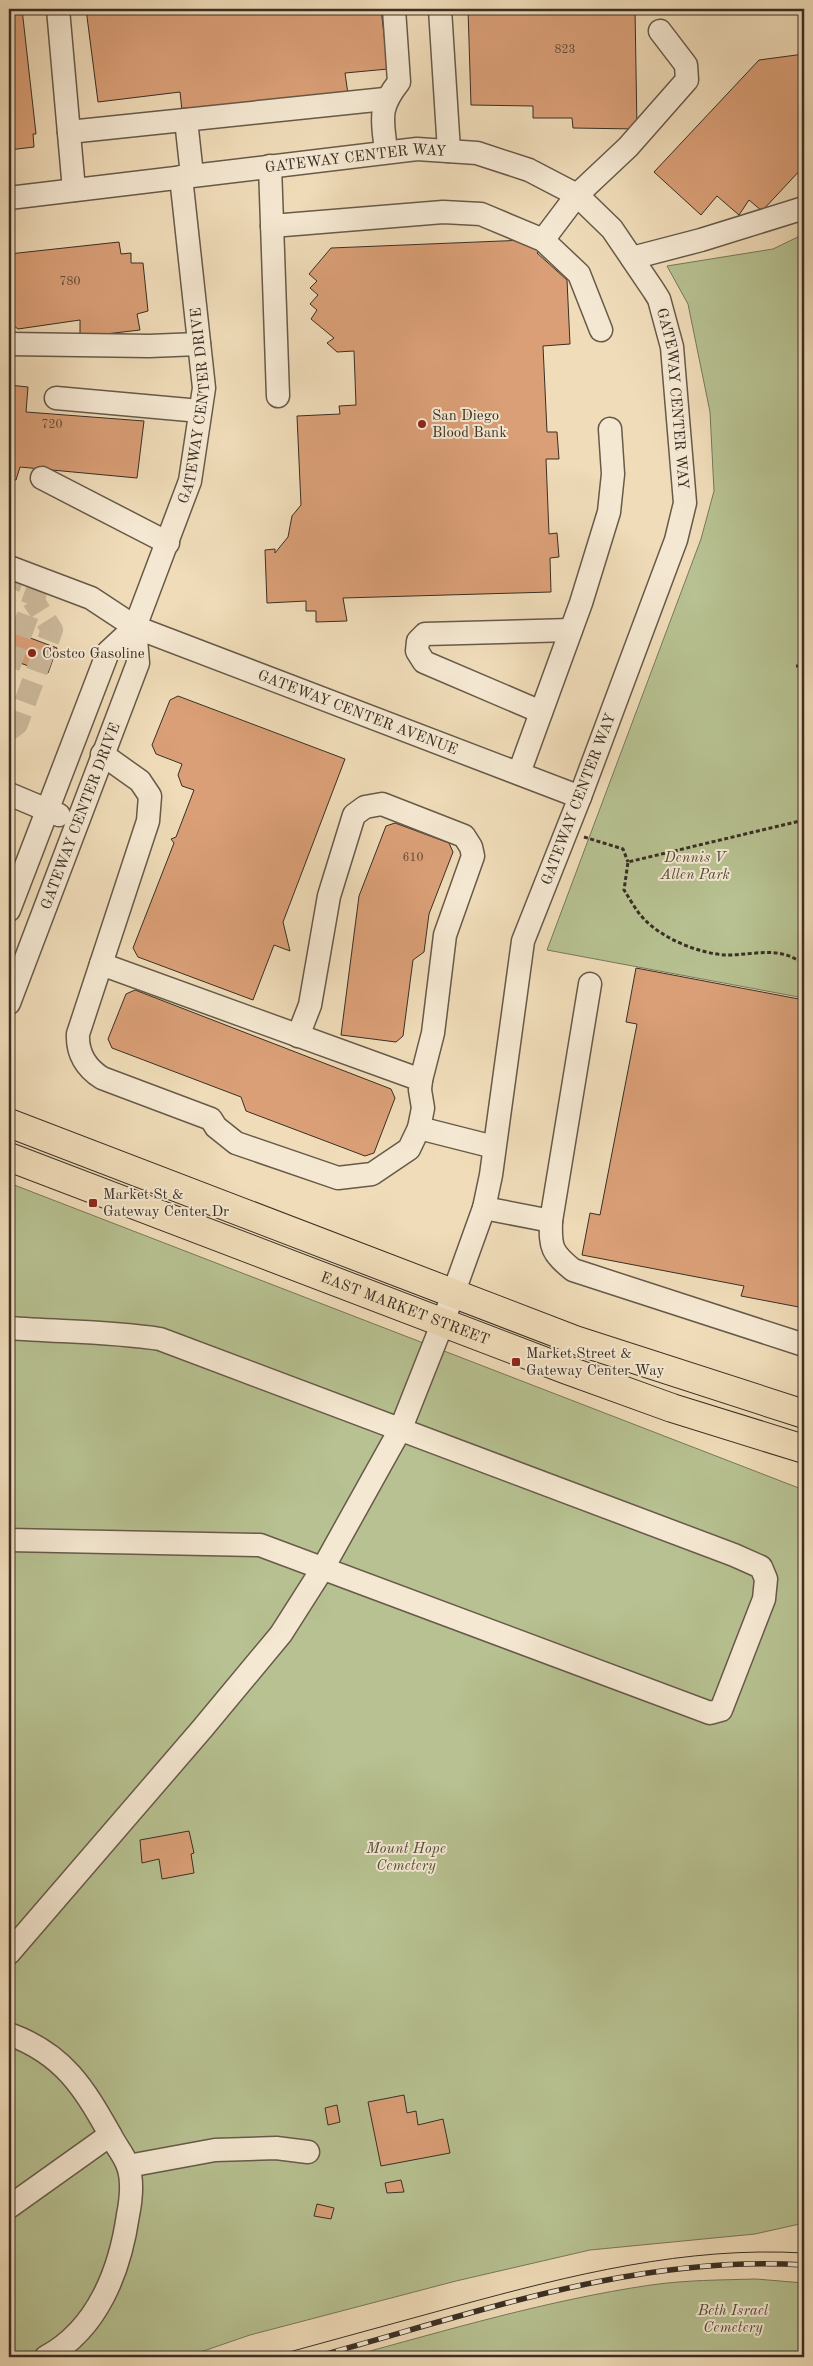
<svg xmlns="http://www.w3.org/2000/svg" width="813" height="2366" font-family="'Old Standard TT',serif">
<style>
.green{fill:#b7c191;stroke:#78785a}
.building{fill:#da9f77;stroke:#392f24}
.lines{fill:none;stroke-linecap:round;stroke-linejoin:round}
.minor-tunnel{stroke:#cbb99b;stroke-width:22;stroke-dasharray:22 11;stroke-linecap:butt}
.minor-casing{stroke:#675a49;stroke-width:25}
.major-casing{stroke:#392f24;stroke-width:30}
.path{stroke:#392f24;stroke-width:3;stroke-dasharray:4 2.5;stroke-linecap:butt}
.minor{stroke:#f5e8d2;stroke-width:22}
.major{stroke:#f0dcb9;stroke-width:28}
.tram{stroke:#392f24;stroke-width:1}
.rail-casing{stroke:#392f24;stroke-width:5.5}
.rail{stroke:#f5e8d2;stroke-width:4;stroke-dasharray:11;stroke-linecap:butt}
.poi-dot{fill:#8f2418;stroke:#f5e8d2;stroke-width:2}
.labels{text-anchor:middle;stroke-width:4;stroke-linejoin:round;paint-order:stroke}
.number-label{font-size:12px;fill:#614b39}
.street-label{font-size:15px;fill:#392f24;stroke:#f5e8d2}
.poi-label{font-size:15px;fill:#392f24;stroke:#f5e8d2;text-anchor:start}
.park-label{font-size:15px;font-style:italic;fill:#524c3a;stroke:#f5e8d2}
</style>
<rect width="100%" height="100%" fill="#f0dcb9"/>
<filter id="stains"><feTurbulence type="fractalNoise" baseFrequency=".004" numOctaves="4"/><feColorMatrix values="0 0 0 0 .2 0 0 0 0 .09 0 0 0 0 .02 0 0 0 .5 -.17"/></filter>
<radialGradient id="worn" r=".72"><stop offset=".6" stop-color="#630" stop-opacity="0"/><stop offset="1" stop-color="#630" stop-opacity=".3"/></radialGradient>
<g class="green">
<polygon points="804,234 804,998 547,950 701,539 714,491 710,412 688,304 667,266 773,249"/>
<polygon points="9,1183 804,1490 804,2223 755,2234 590,2250 456,2281 250,2335 186,2357 9,2357"/>
<path d="M756,2279L804,2283V2357H348C448,2330 548,2300 651,2285C686,2280 721,2280 756,2279Z"/>
</g>
<g class="building">
<polygon points="9,9 22,9 36,134 33,134 34,147 9,150"/>
<polygon points="86,9 381,9 388,69 345,73 348,94 182,111 180,92 98,102"/>
<polygon points="468,9 635,9 637,129 573,128 572,118 533,118 533,106 471,105"/>
<polygon points="804,54 804,166 762,211 749,200 739,215 717,196 701,215 654,172 759,60"/>
<polygon points="526,240 540,251 537,253 567,280 570,344 543,346 547,432 557,432 559,459 546,459 549,534 557,533 559,557 550,558 551,592 343,598 347,621 316,622 316,611 306,611 306,601 267,603 265,550 275,549 275,553 288,537 292,516 301,505 297,416 340,414 339,406 356,405 354,351 337,352 327,343 334,338 311,319 317,310 310,304 318,295 310,288 317,281 309,274 331,248"/>
<polygon points="119,242 121,254 131,253 131,263 143,263 148,311 137,314 140,330 80,337 80,320 18,329 9,322 9,254"/>
<polygon points="9,385 28,387 26,412 144,421 137,478 20,467 16,480 9,479"/>
<polygon points="9,630 57,648 48,673 9,659"/>
<polygon points="178,696 345,759 283,922 290,951 274,945 253,1000 138,957 133,948 174,843 171,839 176,837 194,790 182,786 178,775 182,764 156,754 152,745 170,700"/>
<polygon points="395,823 449,843 453,852 429,914 424,952 413,960 403,1036 396,1042 341,1035 359,896 386,826"/>
<polygon points="636,968 804,1000 804,1308 741,1296 744,1286 582,1255 590,1213 600,1215 637,1024 626,1022"/>
<polygon points="135,990 391,1089 395,1098 374,1153 365,1156 246,1111 241,1097 112,1048 108,1039 126,994"/>
<polygon points="189,1831 194,1853 191,1854 194,1873 162,1879 159,1859 142,1863 140,1840"/>
<polygon points="404,2095 407,2113 416,2111 418,2125 443,2119 450,2153 381,2166 368,2102"/>
<polygon points="337,2105 340,2122 328,2125 325,2108"/>
<polygon points="401,2180 404,2192 387,2193 385,2183"/>
<polygon points="317,2204 334,2208 331,2219 314,2216"/>
</g>
<g class="lines">
<g class="minor-tunnel">
<polyline points="9,588 16,569"/>
<polyline points="9,667 37,590"/>
<polyline points="9,730 17,724 52,630 33,600"/>
</g>
<g class="minor-casing">
<g id="minor">
<polyline points="58,9 74,190"/>
<polyline points="440,9 449,151"/>
<polyline points="186,120 192,175"/>
<polyline points="69,132 385,99"/>
<path d="M386,152C383,119 377,110 399,82L394,9"/>
<polyline points="270,166 278,396"/>
<path id="s1" d="M9,198L417,149L477,153L529,170L577,195L612,229L654,291L659,299L672,347L685,503L676,540L580,797L523,941L491,1175L484,1208L443,1322L401,1428L323,1568L281,1634L202,1729L9,1953"/>
<polyline points="272,226 443,212 481,214 543,240 579,274 601,330"/>
<polyline points="543,240 577,195 628,147 687,80 686,65 660,31"/>
<polyline points="632,258 701,240 804,208"/>
<polyline points="9,344 149,346 199,344"/>
<polyline points="56,398 200,411"/>
<polyline points="42,478 168,543"/>
<path id="s2" d="M9,567L91,598L135,627L580,797"/>
<polyline points="541,712 424,662 417,651 418,641 425,634 571,630"/>
<path d="M102,754L140,781L150,796L148,821L78,1034C77,1053 86,1068 102,1078L211,1119L216,1127L236,1143L338,1178L372,1174L409,1149L419,1128"/>
<polyline points="519,773 581,603 609,512 613,474 610,429"/>
<polyline points="9,794 59,815"/>
<path id="s3" d="M9,910L108,652L135,627L190,481L204,388L181,177"/>
<polyline points="101,964 421,1080 420,1090 423,1108 419,1128 494,1147"/>
<path id="s4" d="M9,1003L138,663L135,627"/>
<polyline points="298,1036 310,1005 329,896 354,815 365,807 382,804 464,836 471,847 473,856 445,935 433,1033 421,1080"/>
<polyline points="484,1208 551,1221 590,984"/>
<path d="M551,1221C550,1248 552,1253 573,1270L801,1344"/>
<path d="M9,1328C59,1332 109,1331 160,1339L734,1555L761,1567L766,1579L764,1599L721,1710L710,1713L260,1545L9,1540"/>
<path d="M9,2034C64,2054 84,2088 111,2136C116,2146 124,2155 128,2166C133,2181 131,2200 128,2215C120,2270 98,2329 46,2357"/>
<polyline points="128,2166 215,2150 276,2148 308,2152"/>
<polyline points="9,2207 110,2135"/>
</g>
</g>
<g class="major-casing">
<g id="major">
<polyline points="9,1123 575,1340 804,1414"/>
<path id="s5" d="M9,1157L567,1370L672,1408L804,1449"/>
</g>
</g>
<g class="path">
<polyline points="796,666 804,666"/>
<path d="M804,820L628,862L624,890C630,899 636,911 644,919C663,939 700,954 727,955C755,955 781,945 804,965"/>
<polyline points="584,837 623,849 628,862"/>
</g>
<use href="#minor" class="minor"/>
<use href="#major" class="major"/>
<path class="tram" d="M271,2357C333,2340 395,2323 457,2306C571,2275 686,2246 804,2253"/>
<g class="rail-casing">
<path id="rail" d="M315,2357C473,2314 637,2254 804,2265"/>
</g>
<use href="#rail" class="rail"/>
</g>
<g class="poi-dot">
<circle cx="422" cy="424" r="5"/>
<circle cx="32" cy="653" r="5"/>
<rect x="88" y="1198" width="10" height="10" rx="2.5"/>
<rect x="511" y="1357" width="10" height="10" rx="2.5"/>
</g>
<g class="labels">
<g class="number-label">
<text x="565" y="53">823</text>
<text x="70" y="285">780</text>
<text x="52" y="428">720</text>
<text x="413" y="861">610</text>
</g>
<g class="street-label">
<text dy="5" stroke="none"><textPath href="#s1" startOffset="349">GATEWAY CENTER WAY</textPath></text>
<text dy="5" stroke="none"><textPath href="#s1" startOffset="814">GATEWAY CENTER WAY</textPath></text>
<text dy="5" stroke="none"><textPath href="#s3" startOffset="545">GATEWAY CENTER DRIVE</textPath></text>
<text dy="5" stroke="none"><textPath href="#s2" startOffset="379">GATEWAY CENTER AVENUE</textPath></text>
<text transform="translate(578 799) rotate(-69)" y="5">GATEWAY CENTER WAY</text>
<text dy="5" stroke="none"><textPath href="#s4" startOffset="200">GATEWAY CENTER DRIVE</textPath></text>
<text dy="5" stroke="none"><textPath href="#s5" startOffset="424">EAST MARKET STREET</textPath></text>
</g>
<g class="poi-label">
<text x="432" y="420">San Diego<tspan x="432" dy="17">Blood Bank</tspan></text>
<text x="42" y="658">Costco Gasoline</text>
<text x="103" y="1199">Market St &amp;<tspan x="103" dy="17">Gateway Center Dr</tspan></text>
<text x="526" y="1358">Market Street &amp;<tspan x="526" dy="17">Gateway Center Way</tspan></text>
</g>
<g class="park-label">
<text x="695" y="862">Dennis V<tspan x="695" dy="17">Allen Park</tspan></text>
<text x="406" y="1853">Mount Hope<tspan x="406" dy="17">Cemetery</tspan></text>
<text x="733" y="2315">Beth Israel<tspan x="733" dy="17">Cemetery</tspan></text>
</g>
</g>
<rect width="813" height="2366" fill="none" stroke="#f0dcb9" stroke-width="30"/>
<rect x="10" y="10" width="793" height="2346" fill="none" stroke="#392f24" stroke-width="2.5"/>
<rect x="15" y="15" width="783" height="2336" fill="none" stroke="#392f24"/>
<rect width="100%" height="100%" filter="url(#stains)"/>
<rect width="100%" height="100%" fill="url(#worn)"/>
</svg>
